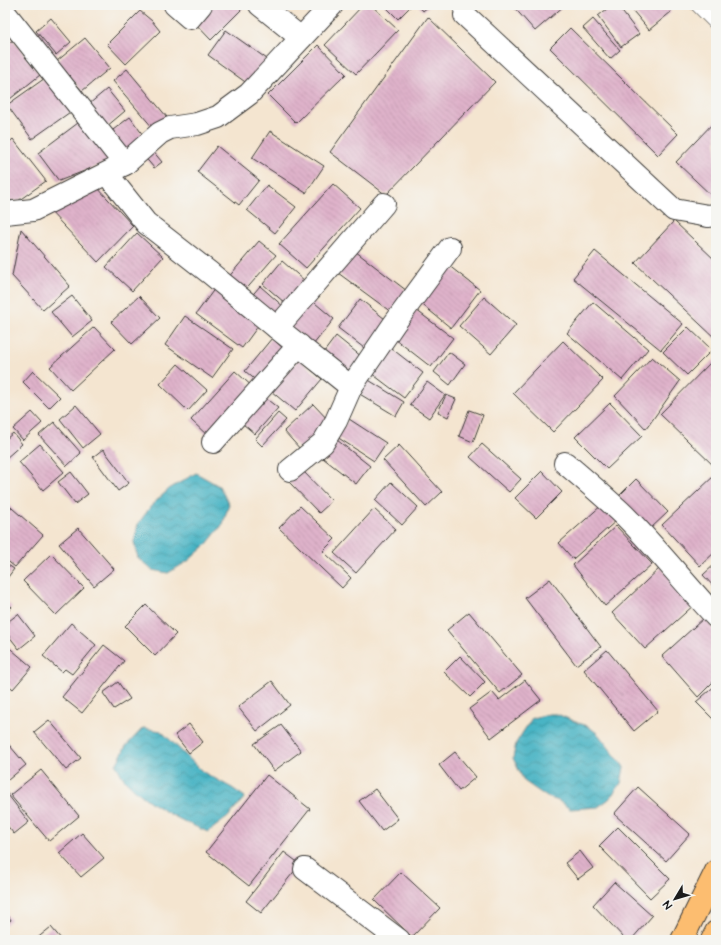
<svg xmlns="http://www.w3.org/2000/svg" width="721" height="945" font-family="'Architects Daughter',sans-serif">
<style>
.water{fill:url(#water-waves);stroke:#326870}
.building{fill:url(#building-back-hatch)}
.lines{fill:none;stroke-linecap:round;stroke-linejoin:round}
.service-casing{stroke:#3c3a37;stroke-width:14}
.minor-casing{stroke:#3c3a37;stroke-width:24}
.trunk-casing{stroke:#3c3a37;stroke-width:24}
.service{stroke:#fff;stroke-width:13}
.minor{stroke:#fff;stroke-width:22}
.trunk{stroke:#fcbd6f;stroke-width:22}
</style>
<defs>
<pattern id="water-waves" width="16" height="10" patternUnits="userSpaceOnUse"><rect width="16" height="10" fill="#48b4c4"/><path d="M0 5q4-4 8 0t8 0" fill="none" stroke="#3b929e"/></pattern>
<pattern id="building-back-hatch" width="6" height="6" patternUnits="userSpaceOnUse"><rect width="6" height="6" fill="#dfb2ca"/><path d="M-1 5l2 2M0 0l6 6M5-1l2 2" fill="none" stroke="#bf98ad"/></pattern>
</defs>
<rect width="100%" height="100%" fill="#f6f6f2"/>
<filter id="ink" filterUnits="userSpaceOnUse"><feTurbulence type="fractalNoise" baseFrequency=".025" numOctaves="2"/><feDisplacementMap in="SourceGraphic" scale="8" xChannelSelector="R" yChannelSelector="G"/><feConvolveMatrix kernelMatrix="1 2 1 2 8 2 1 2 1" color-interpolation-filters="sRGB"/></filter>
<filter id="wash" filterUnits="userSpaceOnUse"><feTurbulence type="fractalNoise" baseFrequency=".012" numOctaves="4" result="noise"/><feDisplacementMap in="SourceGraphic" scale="16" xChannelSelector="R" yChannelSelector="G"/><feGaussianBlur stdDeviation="0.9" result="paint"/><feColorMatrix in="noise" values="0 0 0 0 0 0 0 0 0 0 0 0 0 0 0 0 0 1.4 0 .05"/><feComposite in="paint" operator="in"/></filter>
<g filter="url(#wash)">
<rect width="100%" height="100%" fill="#f4e5d0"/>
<g class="water">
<polygon points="196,473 219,486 229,504 223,524 206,545 188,561 168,573 152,570 138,558 134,542 138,524 151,506 169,489"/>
<polygon points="549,714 557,714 578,723 588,726 598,734 624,767 621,783 609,799 598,807 570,809 559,801 547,797 524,781 513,758 516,743 532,718"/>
<path d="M143,728L161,731L203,772L232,788L245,797L228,817L208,832C177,819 147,804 124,779C121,775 119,769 116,765L126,746Z"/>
</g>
<g id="blocks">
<g class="building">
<polygon points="207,5 244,5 245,6 211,40 192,20"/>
<polygon points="363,5 371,5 398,30 356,74 325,45"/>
<polygon points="384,5 410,5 411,6 398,19"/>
<polygon points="418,5 430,5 423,11"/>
<polygon points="512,5 565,5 535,31"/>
<polygon points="612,5 617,5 639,34 621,47 598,16"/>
<polygon points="628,5 666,5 671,12 649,30"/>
<polygon points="140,11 152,21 160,31 126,64 107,44"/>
<polygon points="428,17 495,82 386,195 330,152"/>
<polygon points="51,18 71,42 56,55 36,31"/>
<polygon points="593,19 620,50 610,59 583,28"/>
<polygon points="570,28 678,134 658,155 550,48"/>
<polygon points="226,30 267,59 248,84 208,55"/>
<polygon points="85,38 110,68 82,91 57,61"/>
<polygon points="13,40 40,75 5,103 5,46"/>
<polygon points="318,45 346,74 296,123 268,95"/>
<polygon points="127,69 167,117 153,128 113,81"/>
<polygon points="48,76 73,110 32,139 7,105"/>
<polygon points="107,89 125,111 106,127 88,105"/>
<polygon points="130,117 148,142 127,157 109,133"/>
<polygon points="82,120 112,160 59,181 38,153"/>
<polygon points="716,120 716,197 714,198 676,162"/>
<polygon points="270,131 324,166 306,193 252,158"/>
<polygon points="13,139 46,181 18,201 5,200 5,146"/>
<polygon points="217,146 259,180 239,205 197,172"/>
<polygon points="152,150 162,162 154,168 144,156"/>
<polygon points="333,184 360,208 306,268 279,244"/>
<polygon points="95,185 133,226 98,262 47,208"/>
<polygon points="267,185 296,207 275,233 247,210"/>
<polygon points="674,221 716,261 716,339 635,263"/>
<polygon points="21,229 70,286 43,310 12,276"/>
<polygon points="137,233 163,257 132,291 106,267"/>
<polygon points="259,241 276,255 243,293 227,279"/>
<polygon points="351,248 407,291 391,312 334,270"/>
<polygon points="595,251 683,324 661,350 573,278"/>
<polygon points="282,261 305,281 285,303 263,284"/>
<polygon points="448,265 480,290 451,328 419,302"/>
<polygon points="218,284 264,318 242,348 196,314"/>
<polygon points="260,286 285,308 273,320 249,299"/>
<polygon points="72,296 92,321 72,337 51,312"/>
<polygon points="139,296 160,318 132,344 111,322"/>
<polygon points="484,297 516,325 491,354 459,326"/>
<polygon points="309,298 334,319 313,345 288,325"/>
<polygon points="360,299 390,323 368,351 338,328"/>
<polygon points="593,302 648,349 622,380 567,333"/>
<polygon points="416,310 453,338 431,367 395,339"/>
<polygon points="185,316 233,349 212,378 165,345"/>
<polygon points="94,327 115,349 71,390 50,367"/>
<polygon points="688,327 712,350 687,375 663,352"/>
<polygon points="336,336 362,357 350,372 324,352"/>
<polygon points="272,338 286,351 259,383 245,371"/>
<polygon points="563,341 603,380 553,432 513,393"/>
<polygon points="391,348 423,373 404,398 371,373"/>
<polygon points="449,352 465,364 450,385 434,372"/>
<polygon points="652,357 680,381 646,429 615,396"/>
<polygon points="299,359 322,379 295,411 271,391"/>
<polygon points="713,360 716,363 716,468 660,414"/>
<polygon points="178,364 207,390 188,411 160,384"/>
<polygon points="33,371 60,397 49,408 23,382"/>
<polygon points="235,371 254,388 209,437 191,420"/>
<polygon points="367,379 404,402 396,416 358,393"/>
<polygon points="427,382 445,395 429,418 410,405"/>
<polygon points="259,393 278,408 255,434 237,419"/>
<polygon points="446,395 456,399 448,417 438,412"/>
<polygon points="610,403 642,436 607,469 575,437"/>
<polygon points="313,404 330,422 301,450 284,431"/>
<polygon points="76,405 100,434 83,448 60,419"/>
<polygon points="469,410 483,415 473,442 459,436"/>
<polygon points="32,412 42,423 23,440 13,429"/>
<polygon points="278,413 286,420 262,446 255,439"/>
<polygon points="349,419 386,443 374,461 337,437"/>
<polygon points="54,422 81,453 67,466 39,435"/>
<polygon points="13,433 22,444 5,459 5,440"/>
<polygon points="337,440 370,466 356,484 323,458"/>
<polygon points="40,444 64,472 43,490 19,462"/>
<polygon points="482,444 521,479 509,492 470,457"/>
<polygon points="399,445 442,492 426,507 383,460"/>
<polygon points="103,449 129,483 118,491 93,457"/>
<polygon points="302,470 332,501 319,513 289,482"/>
<polygon points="542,471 562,492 536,518 515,498"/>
<polygon points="71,472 88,494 75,504 58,482"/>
<polygon points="716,474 716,551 700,566 662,525"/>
<polygon points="636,479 668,512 649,530 618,497"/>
<polygon points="391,482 418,507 402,525 375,500"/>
<polygon points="5,502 43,535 15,567 5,559"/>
<polygon points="603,504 617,520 573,559 559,543"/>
<polygon points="300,506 335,539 323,551 351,578 342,588 279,528"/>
<polygon points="374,509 396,529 356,573 334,553"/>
<polygon points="616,526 652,564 605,606 573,565"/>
<polygon points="78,528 114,569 94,586 59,544"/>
<polygon points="51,554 84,588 56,615 23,581"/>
<polygon points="5,563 14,569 5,581"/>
<polygon points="716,563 716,589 703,575"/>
<polygon points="661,567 695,604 645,649 612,613"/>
<polygon points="550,579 601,647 576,665 525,598"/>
<polygon points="5,600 12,607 5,614"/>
<polygon points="146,605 176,634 155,656 125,626"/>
<polygon points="469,612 522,675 500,693 447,630"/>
<polygon points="18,614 35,636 19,649 5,631 5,624"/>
<polygon points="704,618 716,632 716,679 698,697 662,656"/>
<polygon points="71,623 96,645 72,674 65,669 62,672 43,656"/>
<polygon points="5,644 32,667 13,689 5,682"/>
<polygon points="104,645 124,661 82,713 62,697"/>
<polygon points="607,650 658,711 634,731 584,670"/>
<polygon points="460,656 485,682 470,697 444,672"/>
<polygon points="525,680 541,700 491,738 469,709 492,692 499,700"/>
<polygon points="272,681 290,705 257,731 238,707"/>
<polygon points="118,682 130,699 114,709 103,693"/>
<polygon points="716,685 716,722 696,702"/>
<polygon points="49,720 81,758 66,770 34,732"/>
<polygon points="189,724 203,742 189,753 175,735"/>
<polygon points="281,725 301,751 274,771 254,744"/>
<polygon points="5,740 26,765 8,780 5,777"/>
<polygon points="455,752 476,777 459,791 439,765"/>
<polygon points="41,770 79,816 49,841 10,795"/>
<polygon points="267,775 310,809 249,886 206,852"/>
<polygon points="638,787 690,834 666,861 614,814"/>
<polygon points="375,789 398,819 382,831 359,801"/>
<polygon points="5,791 29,822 14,834 5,823"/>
<polygon points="618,827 670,879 650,898 599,846"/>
<polygon points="82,833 104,858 81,877 59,853"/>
<polygon points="580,851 593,868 578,879 565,863"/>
<polygon points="284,852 300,864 261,913 246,901"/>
<polygon points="401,872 440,908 412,937 374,900"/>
<polygon points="614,882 652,916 631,940 626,940 593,905"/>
<polygon points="5,911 11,920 5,925"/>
<polygon points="51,927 62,940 35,940"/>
</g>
</g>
</g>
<g filter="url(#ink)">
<use href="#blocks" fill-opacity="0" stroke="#3c3a37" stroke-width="1"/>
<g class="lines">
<g class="service-casing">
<polyline id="service" points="697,5 716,24"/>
</g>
<g class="minor-casing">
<g id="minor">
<polyline points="175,5 190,18 201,5"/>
<polyline points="260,5 301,38"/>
<polyline points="5,13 125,164"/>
<polyline points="465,15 674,210 708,216 716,215"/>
<polyline points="107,174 146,223 210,273 277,328 351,387 394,324 450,248"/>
<polyline points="5,213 33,210 125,164 160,133 170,128 197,124 218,117 249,94 332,5"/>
<polyline points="277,328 384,204"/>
<polyline points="213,442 299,345"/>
<path d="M565,463C585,480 606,498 625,516C657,548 685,584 716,617"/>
<polyline points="290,470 323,443 336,421 351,387"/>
<polyline points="305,869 399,940"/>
</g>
</g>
<g class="trunk-casing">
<g id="trunk">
<polyline points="682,940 716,871"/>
<polyline points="712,940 716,932"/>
</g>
</g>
<use href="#service" class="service"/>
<use href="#minor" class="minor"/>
<use href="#trunk" class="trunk"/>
</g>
</g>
<rect width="721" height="945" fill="none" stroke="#f6f6f2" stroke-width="20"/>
<g transform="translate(675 899) rotate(232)" stroke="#f6f6f2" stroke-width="3" paint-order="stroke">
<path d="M0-3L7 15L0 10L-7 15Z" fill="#1c1c1c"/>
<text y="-6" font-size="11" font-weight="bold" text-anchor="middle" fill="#1c1c1c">N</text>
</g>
</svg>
